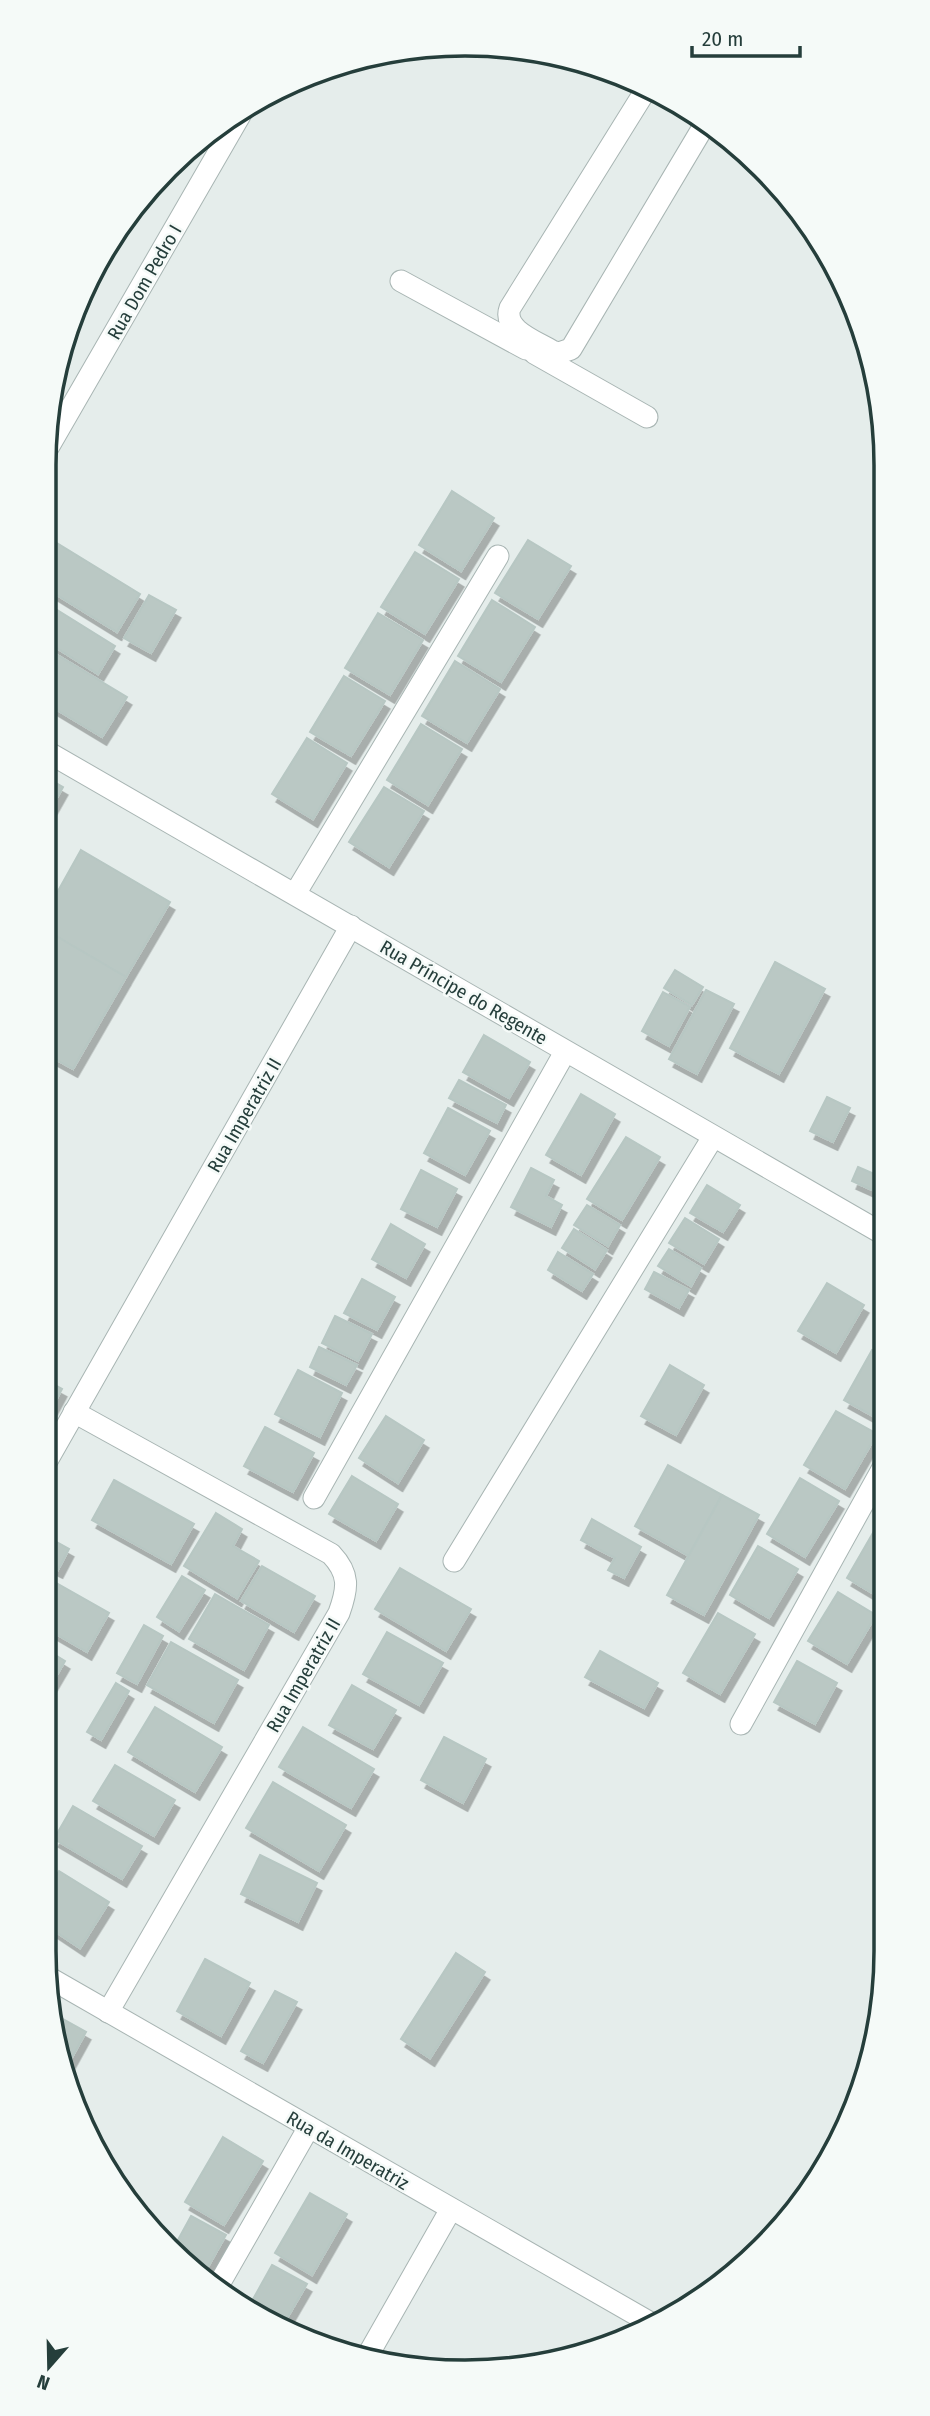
<svg xmlns="http://www.w3.org/2000/svg" width="930" height="2416" font-family="'Fira Sans Condensed',sans-serif">
<style>
.building{fill:#bac8c4;stroke:#b7c7c3;stroke-width:2;filter:url(#shadow)}
.lines{fill:none;stroke-linecap:round;stroke-linejoin:round}
.minor-casing{stroke:#a8b5b3;stroke-width:23}
.minor{stroke:#fff;stroke-width:21}
.labels{text-anchor:middle;stroke-width:5;stroke-linejoin:round;paint-order:stroke}
.street-label{font-size:19px;fill:#253e3b;stroke:#f5faf8}
.rim{fill:none;stroke:#253e3b;stroke-width:3.5}
</style>
<defs>
<filter id="shadow"><feDropShadow dx="4.5" dy="8" stdDeviation="0" flood-color="#0004"/></filter>
</defs>
<rect width="100%" height="100%" fill="#e5edeb"/>
<g class="building">
<polygon points="452,491 494,518 461,571 419,545"/>
<polygon points="52,540 140,594 117,632 44,587 44,554"/>
<polygon points="528,540 571,566 538,619 495,593"/>
<polygon points="415,552 459,579 425,634 381,607"/>
<polygon points="149,595 176,610 151,653 124,638"/>
<polygon points="492,600 535,627 501,682 458,656"/>
<polygon points="54,608 115,646 98,674 44,640 44,625"/>
<polygon points="378,613 423,640 390,695 345,668"/>
<polygon points="44,647 127,697 102,737 44,702"/>
<polygon points="455,661 500,689 467,743 422,716"/>
<polygon points="344,676 385,701 351,756 310,732"/>
<polygon points="421,724 462,749 428,805 387,780"/>
<polygon points="307,738 347,763 313,819 272,794"/>
<polygon points="44,776 63,787 44,821"/>
<polygon points="384,787 424,811 389,867 349,842"/>
<polygon points="81,850 170,902 126,977 44,929 44,916"/>
<polygon points="44,929 126,977 73,1069 44,1053"/>
<polygon points="775,962 825,989 779,1074 730,1048"/>
<polygon points="675,970 703,987 692,1005 664,988"/>
<polygon points="706,990 734,1004 697,1074 669,1059"/>
<polygon points="663,992 690,1007 669,1046 642,1031"/>
<polygon points="484,1035 530,1062 509,1098 463,1072"/>
<polygon points="459,1080 506,1105 497,1123 449,1098"/>
<polygon points="581,1094 615,1114 581,1175 546,1155"/>
<polygon points="827,1097 850,1108 833,1142 810,1131"/>
<polygon points="448,1108 490,1131 465,1175 424,1153"/>
<polygon points="626,1137 660,1157 622,1220 587,1199"/>
<polygon points="884,1140 884,1166 874,1162"/>
<polygon points="858,1167 879,1176 872,1190 852,1181"/>
<polygon points="531,1168 554,1180 546,1196 562,1205 551,1227 511,1207"/>
<polygon points="421,1170 457,1189 437,1227 401,1209"/>
<polygon points="707,1185 740,1205 723,1232 690,1213"/>
<polygon points="587,1205 620,1225 608,1246 574,1225"/>
<polygon points="685,1218 719,1239 704,1264 669,1243"/>
<polygon points="391,1224 425,1244 406,1278 372,1259"/>
<polygon points="574,1229 607,1250 595,1269 562,1248"/>
<polygon points="669,1249 701,1268 691,1286 658,1266"/>
<polygon points="558,1252 593,1274 582,1291 548,1270"/>
<polygon points="654,1272 689,1290 679,1308 645,1289"/>
<polygon points="362,1279 395,1297 377,1330 344,1313"/>
<polygon points="827,1283 864,1305 836,1353 798,1331"/>
<polygon points="335,1316 372,1334 358,1361 322,1343"/>
<polygon points="319,1347 357,1365 346,1385 310,1367"/>
<polygon points="872,1350 885,1357 884,1422 844,1400"/>
<polygon points="670,1365 704,1385 676,1435 641,1416"/>
<polygon points="298,1370 342,1393 320,1437 275,1414"/>
<polygon points="44,1379 62,1389 47,1417 44,1415"/>
<polygon points="836,1411 877,1434 845,1489 804,1465"/>
<polygon points="386,1416 424,1440 398,1483 359,1458"/>
<polygon points="265,1427 314,1453 293,1492 244,1466"/>
<polygon points="668,1465 722,1495 689,1556 635,1526"/>
<polygon points="352,1476 398,1504 376,1541 329,1514"/>
<polygon points="800,1478 839,1501 805,1557 767,1534"/>
<polygon points="114,1480 194,1524 171,1564 92,1520"/>
<polygon points="722,1495 759,1515 704,1615 667,1595"/>
<polygon points="216,1513 242,1529 233,1546 259,1561 237,1598 184,1566"/>
<polygon points="592,1519 641,1547 624,1578 608,1570 615,1558 581,1540"/>
<polygon points="877,1526 885,1531 884,1600 847,1578"/>
<polygon points="44,1535 69,1549 58,1570 44,1563"/>
<polygon points="758,1546 798,1569 769,1618 730,1595"/>
<polygon points="262,1566 315,1596 294,1632 241,1601"/>
<polygon points="400,1568 471,1609 446,1651 375,1609"/>
<polygon points="44,1576 109,1613 87,1652 44,1627"/>
<polygon points="182,1576 205,1590 179,1631 157,1617"/>
<polygon points="838,1592 876,1615 847,1664 808,1641"/>
<polygon points="215,1594 269,1625 244,1670 189,1639"/>
<polygon points="718,1613 755,1634 720,1694 683,1673"/>
<polygon points="144,1625 163,1636 137,1684 117,1673"/>
<polygon points="387,1632 443,1663 419,1705 363,1674"/>
<polygon points="171,1642 238,1680 214,1723 147,1685"/>
<polygon points="44,1648 65,1661 44,1697"/>
<polygon points="600,1651 658,1683 644,1708 585,1677"/>
<polygon points="797,1661 837,1683 815,1724 774,1702"/>
<polygon points="116,1683 129,1691 101,1740 87,1732"/>
<polygon points="352,1685 396,1710 373,1749 329,1725"/>
<polygon points="155,1707 222,1747 195,1792 128,1752"/>
<polygon points="303,1727 374,1769 351,1808 279,1767"/>
<polygon points="444,1737 486,1759 463,1803 421,1780"/>
<polygon points="115,1765 175,1800 154,1836 93,1801"/>
<polygon points="273,1782 346,1825 319,1871 246,1828"/>
<polygon points="73,1806 142,1846 122,1879 54,1839"/>
<polygon points="260,1855 317,1883 298,1922 241,1894"/>
<polygon points="59,1871 109,1902 80,1948 44,1924 44,1895"/>
<polygon points="456,1953 485,1972 430,2058 401,2039"/>
<polygon points="205,1959 250,1983 221,2036 177,2011"/>
<polygon points="275,1991 297,2002 263,2063 241,2051"/>
<polygon points="54,2014 86,2032 64,2072"/>
<polygon points="223,2137 263,2161 224,2225 185,2202"/>
<polygon points="310,2193 347,2214 312,2275 275,2253"/>
<polygon points="191,2216 226,2235 204,2274 173,2249"/>
<polygon points="272,2265 307,2284 283,2325 255,2316 247,2310"/>
</g>
<g class="lines">
<g class="minor-casing">
<g id="minor">
<path d="M647,88L510,308C502,330 538,342 552,351L559,353L571,349L705,124"/>
<polyline points="401,281 526,349"/>
<polyline points="534,353 647,417"/>
<polyline points="45,453 243,110"/>
<polyline points="44,750 885,1235"/>
<polyline points="295,894 498,556"/>
<path d="M74,1412L331,1554C350,1574 348,1588 339,1613L108,2012"/>
<polyline points="44,1466 351,926"/>
<polyline points="314,1498 565,1052"/>
<polyline points="454,1561 713,1137"/>
<polyline points="741,1724 885,1464"/>
<polyline points="48,1977 649,2322"/>
<polyline points="218,2286 309,2127"/>
<polyline points="368,2355 451,2209"/>
</g>
</g>
<use href="#minor" class="minor"/>
</g>
<g class="labels">
<g class="street-label">
<text transform="translate(144 282) rotate(-60)" y="7">Rua Dom Pedro I</text>
<text transform="translate(464 992) rotate(30)" y="7">Rua Príncipe do Regente</text>
<text transform="translate(244 1115) rotate(-60)" y="7">Rua Imperatriz II</text>
<text transform="translate(303 1675) rotate(-60)" y="7">Rua Imperatriz II</text>
<text transform="translate(348 2150) rotate(30)" y="7">Rua da Imperatriz</text>
</g>
</g>
<path d="M0 0H930V2416H0ZM465 56H465A409 409 0 0 1 874 465V1951A409 409 0 0 1 465 2360H465A409 409 0 0 1 56 1951V465A409 409 0 0 1 465 56Z" fill="#f5faf8" fill-rule="evenodd"/>
<path class="rim" d="M465 56H465A409 409 0 0 1 874 465V1951A409 409 0 0 1 465 2360H465A409 409 0 0 1 56 1951V465A409 409 0 0 1 465 56Z"/>
<g transform="translate(49 2367) rotate(200)" stroke="#f5faf8" stroke-width="5" paint-order="stroke">
<path d="M0-5L12 26L0 18L-12 26Z" fill="#253e3b"/>
<text y="-10" font-size="19" font-weight="bold" text-anchor="middle" fill="#253e3b">N</text>
</g>
<path d="M692 46v10h108v-10" fill="none" stroke="#253e3b" stroke-width="3.5"/>
<text x="702" y="46" font-size="21" fill="#253e3b" stroke="#f5faf8" stroke-width="5" paint-order="stroke">20 m</text>
</svg>
